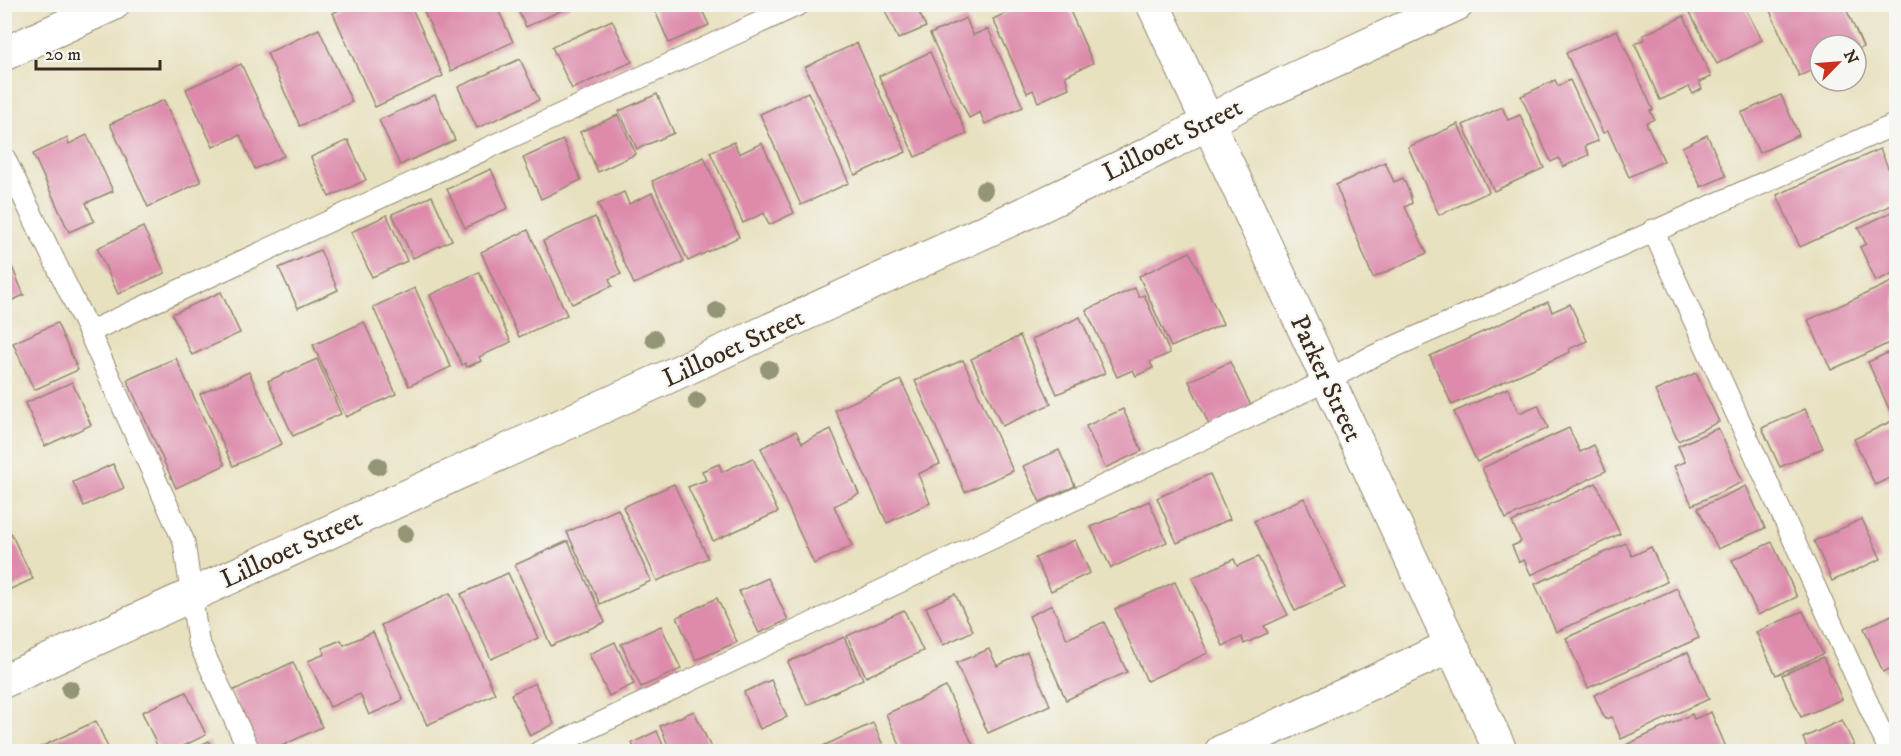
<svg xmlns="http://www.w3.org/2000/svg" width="1901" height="756" font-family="'IM FELL DW Pica',serif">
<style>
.building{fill:#dd8aab}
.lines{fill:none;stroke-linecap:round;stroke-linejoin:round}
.service-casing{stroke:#92866f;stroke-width:23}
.minor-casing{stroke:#92866f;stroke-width:35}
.service{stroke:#fff;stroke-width:21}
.minor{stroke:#fff;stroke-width:33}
.tree{fill:#949577}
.labels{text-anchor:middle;stroke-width:4.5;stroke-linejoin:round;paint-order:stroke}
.street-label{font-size:26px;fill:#3b2a1e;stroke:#f6f6f2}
</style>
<rect width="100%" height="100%" fill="#f6f6f2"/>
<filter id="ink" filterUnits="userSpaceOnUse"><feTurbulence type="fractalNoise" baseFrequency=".0167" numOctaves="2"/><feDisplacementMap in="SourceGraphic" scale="12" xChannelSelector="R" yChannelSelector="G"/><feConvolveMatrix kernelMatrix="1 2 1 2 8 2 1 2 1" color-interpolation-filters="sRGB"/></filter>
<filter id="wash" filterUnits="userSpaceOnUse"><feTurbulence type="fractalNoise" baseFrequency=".008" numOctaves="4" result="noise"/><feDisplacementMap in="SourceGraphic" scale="24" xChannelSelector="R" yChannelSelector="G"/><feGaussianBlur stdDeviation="1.35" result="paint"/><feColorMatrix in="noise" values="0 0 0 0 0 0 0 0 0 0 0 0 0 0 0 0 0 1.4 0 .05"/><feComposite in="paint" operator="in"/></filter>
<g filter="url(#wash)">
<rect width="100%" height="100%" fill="#e8e1c0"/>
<g id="blocks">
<g class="building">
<polygon points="351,4 410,4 443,76 375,107 333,13"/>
<polygon points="515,4 575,4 526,27"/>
<polygon points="652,4 699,4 709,25 669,43"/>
<polygon points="882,4 915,4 926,27 898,39"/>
<polygon points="1025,4 1067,4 1093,63 1065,76 1069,88 1038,102 1033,90 1027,93 993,19"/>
<polygon points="1692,4 1743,4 1762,40 1717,64 1687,7"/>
<polygon points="1767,4 1844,4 1863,47 1856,51 1856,45 1820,45 1820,67 1799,76"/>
<polygon points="421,5 496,5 513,42 451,71"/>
<polygon points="1684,16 1711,77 1699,82 1702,89 1693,94 1689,87 1660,100 1635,44 1645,39 1643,35"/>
<polygon points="966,18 973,35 988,29 1023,107 985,124 980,112 969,118 930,34"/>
<polygon points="612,20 632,62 572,89 552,47"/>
<polygon points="319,29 352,102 300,126 267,53"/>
<polygon points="1617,30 1653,110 1650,111 1654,119 1646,123 1664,161 1629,177 1608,131 1603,133 1566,53"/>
<polygon points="857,43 906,152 855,175 805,67"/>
<polygon points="930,52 967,134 915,157 879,76"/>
<polygon points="520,59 539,100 477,128 458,87"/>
<polygon points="241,64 284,156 255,169 240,135 213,147 186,89"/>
<polygon points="1555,80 1558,86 1570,80 1598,141 1585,146 1589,155 1563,167 1559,158 1551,162 1521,96"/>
<polygon points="808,92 849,183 801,205 760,114"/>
<polygon points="657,94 674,133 637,149 619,111"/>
<polygon points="435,95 455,140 400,165 379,120"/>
<polygon points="1781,95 1799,135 1759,153 1741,113"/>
<polygon points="164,100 201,182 148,207 110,124"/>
<polygon points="1502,107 1508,120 1520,115 1544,168 1494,191 1463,125"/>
<polygon points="618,115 636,154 598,172 580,132"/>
<polygon points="1458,124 1489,192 1439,215 1408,147"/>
<polygon points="87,135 113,191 86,203 94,221 69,232 33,154 67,138 69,144"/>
<polygon points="1707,135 1726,176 1701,187 1682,147"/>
<polygon points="348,140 366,180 329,197 311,157"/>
<polygon points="563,140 581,180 541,199 523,158"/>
<polygon points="734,142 739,154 762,143 794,213 769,225 764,213 743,223 710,152"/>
<polygon points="1880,149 1896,186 1896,203 1800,247 1777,195"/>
<polygon points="704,157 739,237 688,261 652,181"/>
<polygon points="1385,162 1394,182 1403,178 1410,194 1412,203 1405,207 1427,253 1373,278 1336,185"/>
<polygon points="491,169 508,208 465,228 447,189"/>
<polygon points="624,192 629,204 652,193 684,262 634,284 598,204"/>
<polygon points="432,196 452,240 413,258 392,214"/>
<polygon points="1896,210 1896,272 1876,281 1860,247 1866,244 1858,228"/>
<polygon points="387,215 407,261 372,277 351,232"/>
<polygon points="595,217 621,274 609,279 612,286 572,304 543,241"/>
<polygon points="143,227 165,273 118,294 97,248"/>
<polygon points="528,230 567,315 519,337 481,252"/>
<polygon points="320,250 338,290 298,308 279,268"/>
<polygon points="1190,252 1223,324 1171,347 1139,276"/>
<polygon points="10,262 24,295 4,304 4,264"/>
<polygon points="479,272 511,342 479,357 481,361 467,367 465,363 462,365 430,295"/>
<polygon points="1896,280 1896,340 1831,370 1808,320"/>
<polygon points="415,288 451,367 409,386 373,307"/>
<polygon points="1135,288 1139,297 1144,295 1170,353 1150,362 1153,368 1136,376 1133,370 1117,377 1086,310"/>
<polygon points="221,292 240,333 192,355 172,314"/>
<polygon points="1548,302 1552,312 1570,304 1587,341 1569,349 1570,352 1452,405 1430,356"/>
<polygon points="1080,317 1105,373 1057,394 1032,339"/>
<polygon points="364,322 396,394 346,417 313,345"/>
<polygon points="57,323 78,370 34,390 13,343"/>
<polygon points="1020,336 1051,404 1002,426 971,359"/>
<polygon points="1896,349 1896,408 1890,411 1868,362"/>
<polygon points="176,358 225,465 176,488 127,380"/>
<polygon points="317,359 341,414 293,436 268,381"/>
<polygon points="963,360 1013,471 965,492 915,381"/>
<polygon points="1230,362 1252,408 1210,427 1189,381"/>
<polygon points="249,372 282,444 233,466 200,394"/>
<polygon points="1696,373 1719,422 1678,441 1655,391"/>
<polygon points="901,380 940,464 918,474 930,503 887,523 835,410"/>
<polygon points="72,382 91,425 45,446 25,403"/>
<polygon points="1508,388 1519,413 1538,405 1548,428 1477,462 1454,412"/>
<polygon points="1123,409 1142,451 1105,468 1086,426"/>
<polygon points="1805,409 1823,448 1780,467 1762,428"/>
<polygon points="1896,419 1896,475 1875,485 1854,439"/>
<polygon points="1569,428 1580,452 1594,445 1606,471 1506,519 1482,468"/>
<polygon points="1718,428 1743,482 1692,505 1674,466 1685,462 1678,446"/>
<polygon points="831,429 859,494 834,506 852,546 814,564 761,448 796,431 802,443"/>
<polygon points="1059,450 1075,486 1040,502 1023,466"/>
<polygon points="753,458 778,512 713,541 688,487 706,480 702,471 719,464 722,472"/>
<polygon points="113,464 124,488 84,506 73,482"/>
<polygon points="1210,474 1230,519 1177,543 1157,498"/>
<polygon points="1596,483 1620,534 1531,575 1524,560 1519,562 1512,546 1521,542 1512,522"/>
<polygon points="674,484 708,558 657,581 623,507"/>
<polygon points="1746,486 1765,528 1718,549 1698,508"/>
<polygon points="1304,498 1345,588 1295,611 1254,521"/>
<polygon points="1149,501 1167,542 1111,568 1091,527"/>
<polygon points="618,509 651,581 600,604 567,532"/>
<polygon points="4,519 33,579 4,592"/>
<polygon points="1862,519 1881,559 1832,581 1814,541"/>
<polygon points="1075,540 1090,573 1051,591 1035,558"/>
<polygon points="568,541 605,622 551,646 515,565"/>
<polygon points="1772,542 1797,597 1758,615 1732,560"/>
<polygon points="1626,543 1632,556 1651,547 1667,582 1556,632 1535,584"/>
<polygon points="1258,557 1288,615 1264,626 1268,633 1244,644 1242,637 1223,646 1192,578 1234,559 1237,566"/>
<polygon points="508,573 538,638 491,659 461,594"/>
<polygon points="768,578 788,620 759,633 739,591"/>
<polygon points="1175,582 1208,653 1147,681 1115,609"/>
<polygon points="1677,588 1699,638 1588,688 1566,638"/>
<polygon points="450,593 495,694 427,725 381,625"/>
<polygon points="955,594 973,631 943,645 926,607"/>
<polygon points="717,598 737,642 696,660 677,617"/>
<polygon points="1052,605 1067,639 1104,622 1127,672 1066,700 1029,616"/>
<polygon points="904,610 923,651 866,677 847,636"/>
<polygon points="1803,611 1823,654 1776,675 1756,632"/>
<polygon points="1896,613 1896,666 1883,672 1864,628"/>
<polygon points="661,626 681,669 641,687 621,644"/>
<polygon points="373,632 403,700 369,715 360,694 330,707 308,661 325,654 322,648 341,640 344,645"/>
<polygon points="844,637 863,679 807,705 788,662"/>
<polygon points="615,642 634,684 609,696 589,654"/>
<polygon points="989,649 997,666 1027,652 1050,705 988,733 956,663"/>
<polygon points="1688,652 1709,699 1621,739 1612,717 1605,719 1594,695"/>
<polygon points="1823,657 1842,699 1801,717 1782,675"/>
<polygon points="293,662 322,727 269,752 259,752 232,691"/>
<polygon points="771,680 787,717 760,729 744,692"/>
<polygon points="535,683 554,724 530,736 511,694"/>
<polygon points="946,687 976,752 903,752 886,714"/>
<polygon points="186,692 206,735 171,752 160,752 142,712"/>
<polygon points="694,711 713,752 671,752 660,726"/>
<polygon points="1711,712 1728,752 1611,752 1692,714 1694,719"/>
<polygon points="1842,720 1854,745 1838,752 1809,752 1803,738"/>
<polygon points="96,721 110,752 30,752"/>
<polygon points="873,723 886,752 810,752"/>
<polygon points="657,731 666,752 636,752 632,743"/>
<polygon points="209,741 214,752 186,752"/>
</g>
</g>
</g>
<g filter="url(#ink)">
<use href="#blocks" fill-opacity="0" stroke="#92866f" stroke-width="1.5"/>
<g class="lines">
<g class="service-casing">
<g id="service">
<polyline points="4,157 89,332 184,542 198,641 250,752"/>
<polyline points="1653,230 1890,752"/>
<polyline points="89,332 800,4"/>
<polyline points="539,752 1328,380 1369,358 1896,124"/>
</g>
</g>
<g class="minor-casing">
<g id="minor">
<polyline points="1153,4 1501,752"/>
<polyline points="4,54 113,4"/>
<polyline points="4,681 1034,209 1169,144 1246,101 1457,4"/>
<polyline points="1221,752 1451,646"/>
</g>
</g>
<use href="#service" class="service"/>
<use href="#minor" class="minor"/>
</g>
<g class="tree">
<circle cx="984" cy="190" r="9"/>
<circle cx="717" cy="311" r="9"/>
<circle cx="654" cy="339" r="9"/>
<circle cx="769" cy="369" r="9"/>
<circle cx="697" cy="401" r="9"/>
<circle cx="378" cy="466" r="9"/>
<circle cx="405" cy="534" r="9"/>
<circle cx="70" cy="689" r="9"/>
</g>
</g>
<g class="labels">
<g class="street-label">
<text transform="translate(1172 139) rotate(-27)" y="9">Lillooet Street</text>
<text transform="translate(733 347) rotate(-25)" y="9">Lillooet Street</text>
<text transform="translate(1327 378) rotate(65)" y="9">Parker Street</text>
<text transform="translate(291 548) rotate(-25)" y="9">Lillooet Street</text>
</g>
</g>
<rect width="1901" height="756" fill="none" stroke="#f6f6f2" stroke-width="24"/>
<g transform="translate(1838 63) rotate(65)"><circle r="28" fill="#f6f6f2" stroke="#aba49d" stroke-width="1.5"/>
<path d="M0-4.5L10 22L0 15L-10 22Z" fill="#c8321e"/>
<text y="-9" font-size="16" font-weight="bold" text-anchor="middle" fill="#3b2a1e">N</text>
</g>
<path d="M36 60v9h124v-9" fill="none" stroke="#3b2a1e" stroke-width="3"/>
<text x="45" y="60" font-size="18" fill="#3b2a1e" stroke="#f6f6f2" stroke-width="4.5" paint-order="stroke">20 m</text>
</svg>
